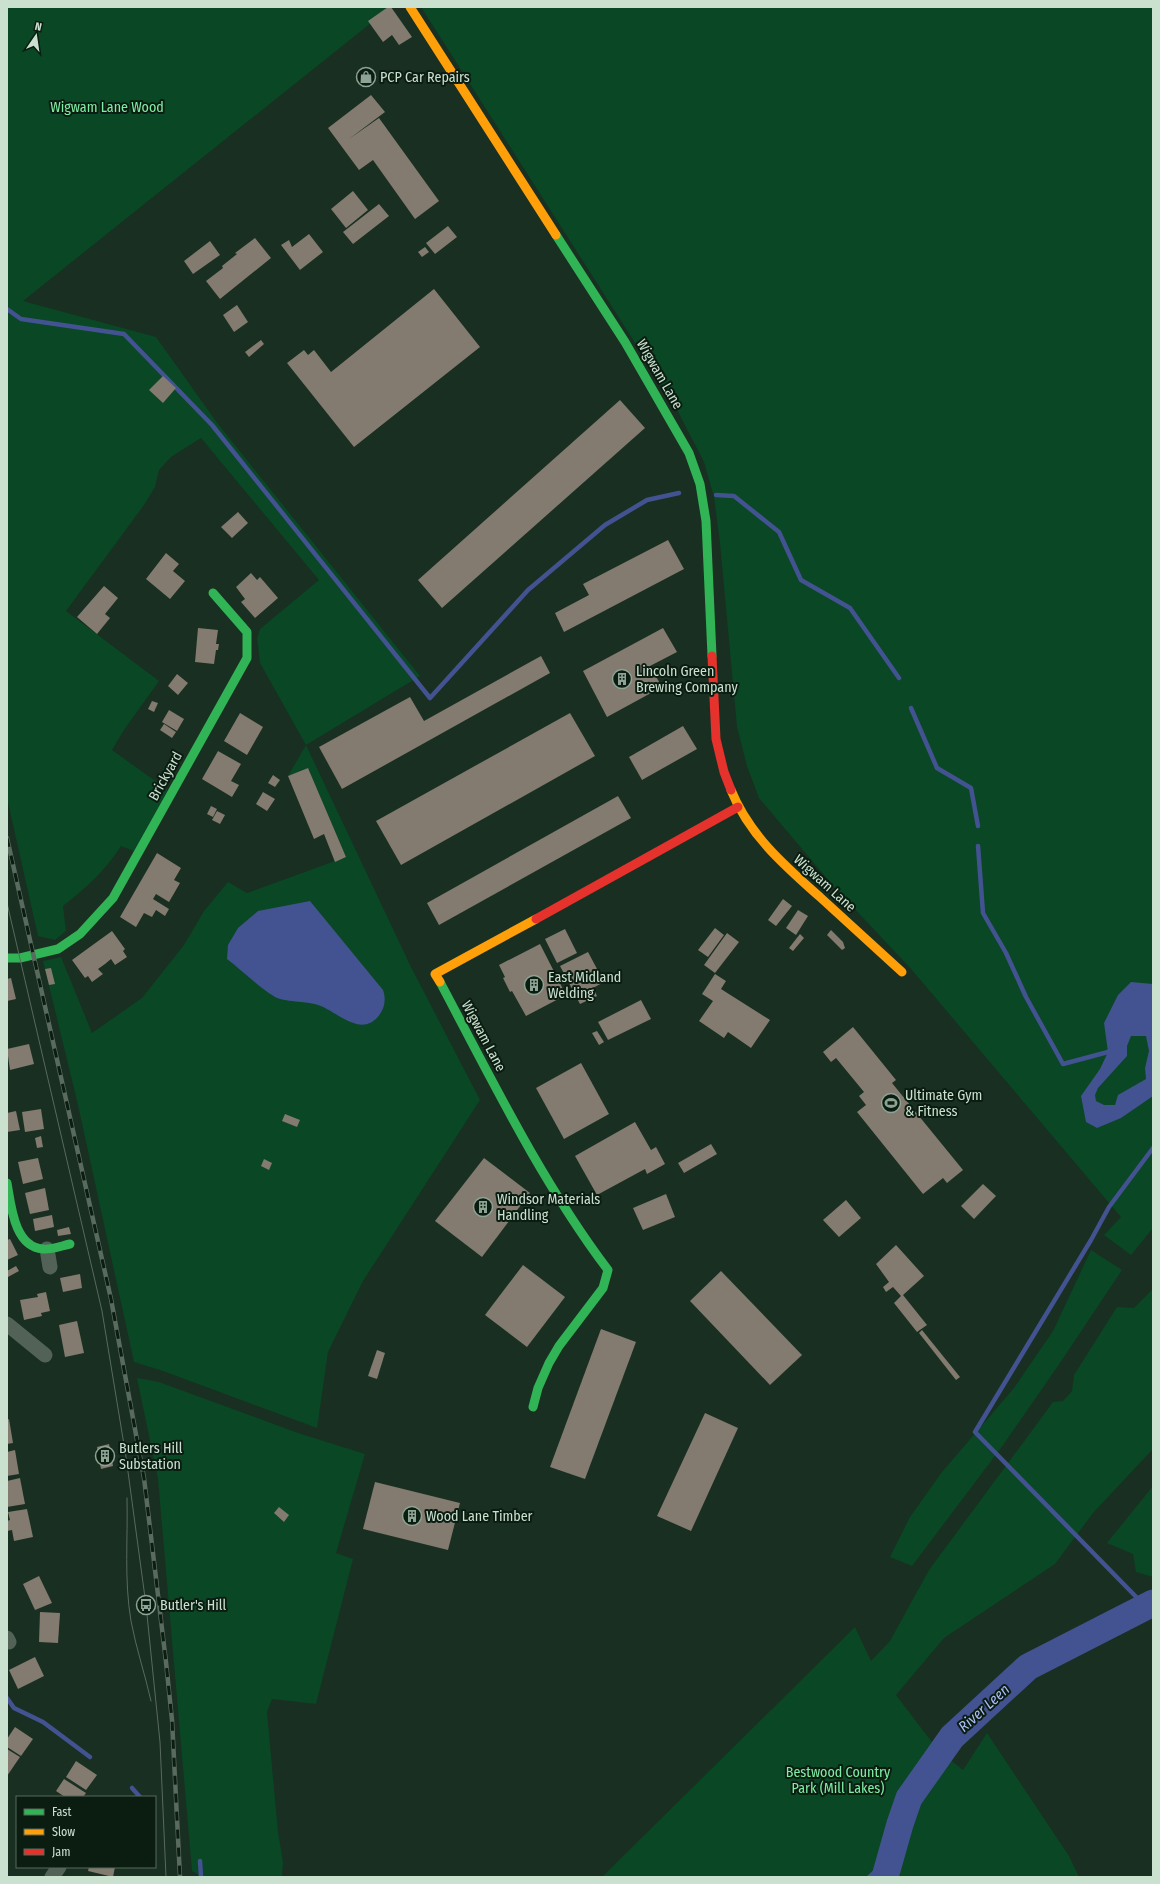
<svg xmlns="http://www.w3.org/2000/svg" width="1160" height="1884" font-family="'Fira Sans Condensed',sans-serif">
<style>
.green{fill:#094725}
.water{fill:#435290;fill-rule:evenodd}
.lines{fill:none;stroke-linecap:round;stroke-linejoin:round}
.stream{stroke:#435290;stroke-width:4.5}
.river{stroke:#435290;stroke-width:27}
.building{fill:#837a70}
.street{stroke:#536257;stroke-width:15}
.fast{stroke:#30b455;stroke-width:9}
.slow{stroke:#ff9f0a;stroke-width:9}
.jam{stroke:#e5322d;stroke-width:9}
.tram{stroke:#596a5e;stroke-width:1}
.rail-casing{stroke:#596a5e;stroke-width:4.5}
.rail{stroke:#0b1c11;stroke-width:3;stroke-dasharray:9;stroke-linecap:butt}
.labels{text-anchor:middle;stroke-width:4;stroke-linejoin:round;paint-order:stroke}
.poi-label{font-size:14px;fill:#cbe1d0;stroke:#0b1c11;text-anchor:start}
.park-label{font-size:14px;fill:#80eda4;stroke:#0b1c11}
.street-label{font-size:14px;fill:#cbe1d0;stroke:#0b1c11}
.water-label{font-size:15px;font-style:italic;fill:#adbcf8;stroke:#0b1c11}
</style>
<rect width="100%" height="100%" fill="#192f21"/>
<g class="green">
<path d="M7,7H391L23,301L156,337L218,424L420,676L306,745L411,967L480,1100L363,1281L328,1352L317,1428L163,1371L134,1362L78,1105L43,961L61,957L92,1033L142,998L184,945L204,911L228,882L247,893L346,857L308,768L288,776L306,745L260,663L257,638L260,629L319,580L201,438L171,457L159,470L155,487L144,505L66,611L159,681L124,730L112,750L168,790L134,851L121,846C104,872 87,887 63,906L66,931L55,940L38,936L7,798Z"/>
<polygon points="421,7 1153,7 1153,1228 1131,1255 1104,1235 1121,1217 912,970 835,888 759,798 747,766 737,727 720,543 714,497 704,462 674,404"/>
<polygon points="1091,1250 1122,1270 1060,1363 1001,1448 912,1566 890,1557 910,1517 942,1472 1014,1388 1053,1331"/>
<polygon points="1152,1290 1153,1291 1153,1449 1093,1513 1055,1564 944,1638 896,1695 938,1750 963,1770 987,1733 1069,1856 1079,1877 602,1877 855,1627 871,1661 890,1641 929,1570 1053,1402 1063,1401 1072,1391 1074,1375 1117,1307 1134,1308"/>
<polygon points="137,1378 159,1382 298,1433 365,1454 336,1553 353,1559 316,1704 272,1699 267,1712 278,1832 283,1862 282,1877 202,1877 192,1871 158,1479"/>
<polygon points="1153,1486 1153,1577 1136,1572 1133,1554 1107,1543"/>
</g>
<g class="water">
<path d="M310,901L383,990C386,998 385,1007 380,1014C362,1040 337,1011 318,1005C307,1001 283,1002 275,997C258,987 243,971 227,959L228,945L238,928L258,911Z"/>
<path d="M1131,982L1153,984V1096L1121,1118L1097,1128L1086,1122L1081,1096L1100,1069L1108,1052L1104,1023L1118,995ZM1131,1036H1146L1149,1051L1145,1068L1146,1079L1118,1095L1115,1105H1104L1096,1101L1095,1095L1098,1088L1127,1056V1046Z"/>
<polygon points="881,1863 896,1868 896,1877 866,1877"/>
</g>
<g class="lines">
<g class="stream">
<polyline points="7,309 21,319 124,334 212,425 430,698 528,590 605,525 647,500 679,493"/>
<polyline points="716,495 734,496 779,532 801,580 850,608 899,678"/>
<polyline points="911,708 937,768 971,788 978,826"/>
<polyline points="978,846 983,913 1006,953 1026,997 1063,1064 1108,1052 1112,1048"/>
<polyline points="1146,1607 975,1432 1091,1240 1109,1207 1153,1148"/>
<polyline points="7,1698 14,1708 43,1722 90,1757"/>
<polyline points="132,1788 140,1797"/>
<polyline points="200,1861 201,1877"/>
</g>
<polyline class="river" points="885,1877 900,1824 909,1798 952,1737 1028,1667 1153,1603"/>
</g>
<g class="building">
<polygon points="388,7 391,7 412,37 399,45 392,35 383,42 368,21"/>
<polygon points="371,95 385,112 349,139 379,118 439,201 415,219 373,160 359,170 328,128"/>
<polygon points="353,191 368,210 346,228 331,209"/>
<polygon points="379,204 389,216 353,244 343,232"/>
<polygon points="448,226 457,237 435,254 426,243"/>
<polygon points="309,234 323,252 300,270 281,245 289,240 292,247"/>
<polygon points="255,238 271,258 220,299 206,281 223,268 222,266 237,254 235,253"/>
<polygon points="210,241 220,255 193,274 184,261"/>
<polygon points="425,247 429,252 422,257 418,252"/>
<polygon points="434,289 480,347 354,447 287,363 304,350 308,355 314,350 331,372"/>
<polygon points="237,305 248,322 234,332 223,315"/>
<polygon points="261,340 264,344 249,357 245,352"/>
<polygon points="163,376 176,388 163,403 149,390"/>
<polygon points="620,400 645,428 442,608 418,580"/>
<polygon points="238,512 248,523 232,538 221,527"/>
<polygon points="668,540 684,569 564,632 555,613 589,595 583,584"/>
<polygon points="166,553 179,564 173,571 185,581 170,599 146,579"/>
<polygon points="251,573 257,580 260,577 278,598 255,618 241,602 245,599 236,587"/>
<polygon points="104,586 118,598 105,614 110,618 97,634 77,617"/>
<polygon points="198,628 218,630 216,644 219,644 218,650 216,650 214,664 195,662"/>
<polygon points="663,628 677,652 650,666 662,687 607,717 583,671"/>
<polygon points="541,656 550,673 342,789 319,747 410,697 424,721"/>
<polygon points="177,674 188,683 178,695 168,686"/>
<polygon points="152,701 158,703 154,712 148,709"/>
<polygon points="169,710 184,719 177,731 162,722"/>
<polygon points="240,713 263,727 247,755 224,741"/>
<polygon points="570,713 595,756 401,865 376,821"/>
<polygon points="164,724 176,732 172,738 160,730"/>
<polygon points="683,726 697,749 642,780 629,757"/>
<polygon points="218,751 241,764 231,781 239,785 232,797 202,779"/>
<polygon points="308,768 346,857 335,862 324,834 314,839 288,776"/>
<polygon points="273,775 280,780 275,787 268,783"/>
<polygon points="263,792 275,799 267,811 256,804"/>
<polygon points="618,796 631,818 439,925 427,903"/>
<polygon points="211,806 217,809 213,817 207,814"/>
<polygon points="217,811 225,815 220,824 212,820"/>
<polygon points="157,853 181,868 174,880 180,883 169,902 156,894 153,899 169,909 165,916 156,910 152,917 144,913 136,927 120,917"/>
<polygon points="783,899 792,906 776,926 768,920"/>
<polygon points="798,910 808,916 796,935 786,928"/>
<polygon points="715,928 724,935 708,957 698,950"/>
<polygon points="565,929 577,953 557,963 545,939"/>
<polygon points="831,930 843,942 845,948 842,950 827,935"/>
<polygon points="112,931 125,949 123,951 127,957 115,965 111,959 105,964 98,969 103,974 92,982 88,976 85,978 72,960"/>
<polygon points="727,933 739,942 715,973 704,965"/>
<polygon points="800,934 804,938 793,951 789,948"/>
<polygon points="540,944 566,995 526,1016 512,991 510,992 503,978 505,977 499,965"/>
<polygon points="588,952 604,982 593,988 597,996 580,1004 560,966"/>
<polygon points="51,968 55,984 49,985 45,969"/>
<polygon points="715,974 726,981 721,989 770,1020 751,1048 728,1032 724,1038 699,1021 713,1001 702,994"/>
<polygon points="11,978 16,999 7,1001 7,979"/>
<polygon points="641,1000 651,1019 608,1040 598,1022"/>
<polygon points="853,1027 896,1080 892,1083 963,1170 947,1183 943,1178 923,1194 857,1112 866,1105 859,1096 864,1092 836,1058 831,1062 823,1052"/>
<polygon points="597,1031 604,1042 599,1045 592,1033"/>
<polygon points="29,1044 34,1064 10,1070 7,1049"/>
<polygon points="581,1063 609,1114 564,1139 536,1088"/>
<polygon points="41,1109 44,1129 25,1132 22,1112"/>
<polygon points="16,1111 20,1130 7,1132 7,1113"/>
<polygon points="285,1114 300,1120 297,1127 282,1121"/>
<polygon points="635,1122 651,1150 656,1147 665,1164 647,1174 645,1169 597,1195 575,1156"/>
<polygon points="41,1136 43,1147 37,1148 35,1138"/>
<polygon points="711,1144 717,1154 684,1173 678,1163"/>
<polygon points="38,1158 43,1179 23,1184 18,1162"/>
<polygon points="484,1158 530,1193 482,1257 435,1221"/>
<polygon points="264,1159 272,1163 269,1170 261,1166"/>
<polygon points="983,1184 996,1196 974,1219 961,1206"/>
<polygon points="45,1188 49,1210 30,1214 25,1193"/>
<polygon points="666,1194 675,1217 643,1230 633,1208"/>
<polygon points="846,1200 861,1218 839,1237 823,1220"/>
<polygon points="52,1215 54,1227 35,1231 33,1219"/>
<polygon points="69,1227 71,1234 58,1236 57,1230"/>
<polygon points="10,1239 18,1255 7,1260 7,1240"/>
<polygon points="896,1245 924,1276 903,1295 927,1325 917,1332 894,1303 901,1296 893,1287 886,1292 883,1287 889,1282 876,1264"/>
<polygon points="523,1265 565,1297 527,1347 485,1315"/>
<polygon points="16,1266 19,1271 8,1277 7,1271"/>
<polygon points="721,1271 802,1355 770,1385 690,1301"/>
<polygon points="80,1274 82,1288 63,1292 60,1278"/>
<polygon points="46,1292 50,1311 41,1313 42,1316 24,1320 20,1300 38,1297 37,1294"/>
<polygon points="77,1321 84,1353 65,1357 59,1325"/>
<polygon points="601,1329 636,1342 585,1479 550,1467"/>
<polygon points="922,1330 960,1377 956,1380 919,1333"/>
<polygon points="377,1350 385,1353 377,1379 368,1376"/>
<polygon points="705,1413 738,1428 691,1531 657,1516"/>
<polygon points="9,1419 13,1443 7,1444 7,1420"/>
<polygon points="109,1444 113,1466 101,1469 97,1447"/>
<polygon points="15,1450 19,1474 7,1476 7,1452"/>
<polygon points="20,1478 25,1504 7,1507 7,1481"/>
<polygon points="375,1482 460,1503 448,1550 363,1529"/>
<polygon points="279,1507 289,1515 284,1522 274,1513"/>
<polygon points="27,1509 33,1537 14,1541 12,1530 7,1531 7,1521 10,1520 8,1512"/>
<polygon points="39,1576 52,1603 35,1610 23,1584"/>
<polygon points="40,1612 60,1613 58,1643 39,1642"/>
<polygon points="35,1657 44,1676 18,1689 9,1670"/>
<polygon points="15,1727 33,1739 21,1756 7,1747 7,1739"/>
<polygon points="7,1749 20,1757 7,1776"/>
<polygon points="76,1761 97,1775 86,1790 66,1777"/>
<polygon points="64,1779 86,1793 83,1797 65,1797 56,1791"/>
<polygon points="89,1867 115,1867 113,1877 88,1871"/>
</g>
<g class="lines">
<g class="street">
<polyline points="47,1249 50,1267"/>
<polyline points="7,1324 45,1355"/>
<polyline points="7,1638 9,1642"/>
<polyline points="52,1877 59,1867"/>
</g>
<g class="fast">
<polyline points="556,235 625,342 689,453 700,484 706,521 712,656"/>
<polyline points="7,958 20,958 58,949 80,934 113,898 247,658 247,632 213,593"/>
<path d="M440,982C492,1080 541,1181 608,1270L603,1288L559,1346L549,1363L538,1388L533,1407"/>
<path d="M7,1183C11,1205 14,1247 43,1249C51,1250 61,1246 70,1244"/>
</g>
<g class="slow">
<polyline points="410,7 556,235"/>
<path d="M731,790C749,835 785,866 821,898C848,923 875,947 902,972"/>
<polyline points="440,982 435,974 536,919"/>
</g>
<g class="jam">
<polyline points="712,656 716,739 724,772 731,790"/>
<polyline points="536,919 738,807"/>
</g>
<g class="tram">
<polyline points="7,903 102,1311 126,1457 146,1605 160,1742 166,1877"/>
<path d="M127,1498C128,1539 124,1580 131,1621C136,1648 145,1674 151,1701"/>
</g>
<g class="rail-casing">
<polyline id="rail" points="7,838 111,1299 144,1478 166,1662 172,1720 180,1877"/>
</g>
<use href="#rail" class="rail"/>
</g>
<defs>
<g id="shop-ring" transform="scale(1)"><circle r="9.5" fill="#0b1c11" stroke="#8da393" stroke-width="1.5"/><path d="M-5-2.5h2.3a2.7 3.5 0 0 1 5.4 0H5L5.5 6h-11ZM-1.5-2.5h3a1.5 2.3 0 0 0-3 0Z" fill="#8da393"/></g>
<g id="building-ring" transform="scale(1)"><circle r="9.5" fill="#0b1c11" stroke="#8da393" stroke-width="1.5"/><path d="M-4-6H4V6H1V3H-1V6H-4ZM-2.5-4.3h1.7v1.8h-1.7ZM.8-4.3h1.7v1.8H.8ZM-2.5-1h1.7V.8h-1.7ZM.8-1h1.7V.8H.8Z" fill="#8da393"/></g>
<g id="stadium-ring" transform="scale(1)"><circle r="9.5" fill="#0b1c11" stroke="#8da393" stroke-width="1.5"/><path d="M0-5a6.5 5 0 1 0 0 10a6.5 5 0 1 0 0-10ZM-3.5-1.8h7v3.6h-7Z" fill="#8da393"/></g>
<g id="bus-ring" transform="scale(1)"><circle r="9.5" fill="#0b1c11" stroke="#8da393" stroke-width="1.5"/><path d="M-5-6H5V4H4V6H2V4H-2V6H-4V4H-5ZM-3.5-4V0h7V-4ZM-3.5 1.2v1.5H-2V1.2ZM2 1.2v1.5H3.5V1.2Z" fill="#8da393"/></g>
</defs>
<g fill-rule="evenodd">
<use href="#shop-ring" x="366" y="77"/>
<use href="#building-ring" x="622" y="679"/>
<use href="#building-ring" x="534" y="985"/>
<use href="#stadium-ring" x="891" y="1103"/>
<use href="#building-ring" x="483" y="1207"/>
<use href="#building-ring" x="105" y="1456"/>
<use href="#building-ring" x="412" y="1516"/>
<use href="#bus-ring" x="146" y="1605"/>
</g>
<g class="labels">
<g class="poi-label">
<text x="380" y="82">PCP Car Repairs</text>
<text x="636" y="676">Lincoln Green<tspan x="636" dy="16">Brewing Company</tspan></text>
<text x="548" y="982">East Midland<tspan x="548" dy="16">Welding</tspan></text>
<text x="905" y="1100">Ultimate Gym<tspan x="905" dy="16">&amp; Fitness</tspan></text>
<text x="497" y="1204">Windsor Materials<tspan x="497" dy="16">Handling</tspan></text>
<text x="119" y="1453">Butlers Hill<tspan x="119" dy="16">Substation</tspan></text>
<text x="426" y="1521">Wood Lane Timber</text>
<text x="160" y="1610">Butler's Hill</text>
</g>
<g class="park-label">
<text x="107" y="112">Wigwam Lane Wood</text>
<text x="838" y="1777">Bestwood Country<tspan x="838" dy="16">Park (Mill Lakes)</tspan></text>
</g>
<g class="street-label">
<text transform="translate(660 374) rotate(60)" y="5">Wigwam Lane</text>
<text transform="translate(165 776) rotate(-61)" y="5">Brickyard</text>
<text transform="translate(825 883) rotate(42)" y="5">Wigwam Lane</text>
<text transform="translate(484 1036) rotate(62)" y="5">Wigwam Lane</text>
</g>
<g class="water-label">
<text transform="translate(984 1708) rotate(-42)" y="5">River Leen</text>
</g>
</g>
<rect width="1160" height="1884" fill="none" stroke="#cbe1d0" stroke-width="16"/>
<rect x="16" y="1796" width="140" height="72" fill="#0b1c11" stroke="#586b5d"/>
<rect x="24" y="1809" width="20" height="6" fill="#30b455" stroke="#586b5d"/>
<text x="52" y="1816" font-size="12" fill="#cbe1d0">Fast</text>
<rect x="24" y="1829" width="20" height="6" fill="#ff9f0a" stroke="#586b5d"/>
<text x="52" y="1836" font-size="12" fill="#cbe1d0">Slow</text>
<rect x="24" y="1849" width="20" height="6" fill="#e5322d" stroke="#586b5d"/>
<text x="52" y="1856" font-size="12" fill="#cbe1d0">Jam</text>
<g transform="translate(36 36) rotate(13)" stroke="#0b1c11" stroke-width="3" paint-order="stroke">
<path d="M0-3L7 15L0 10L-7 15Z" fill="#cbe1d0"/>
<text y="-6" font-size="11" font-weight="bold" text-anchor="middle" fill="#cbe1d0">N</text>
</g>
</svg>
